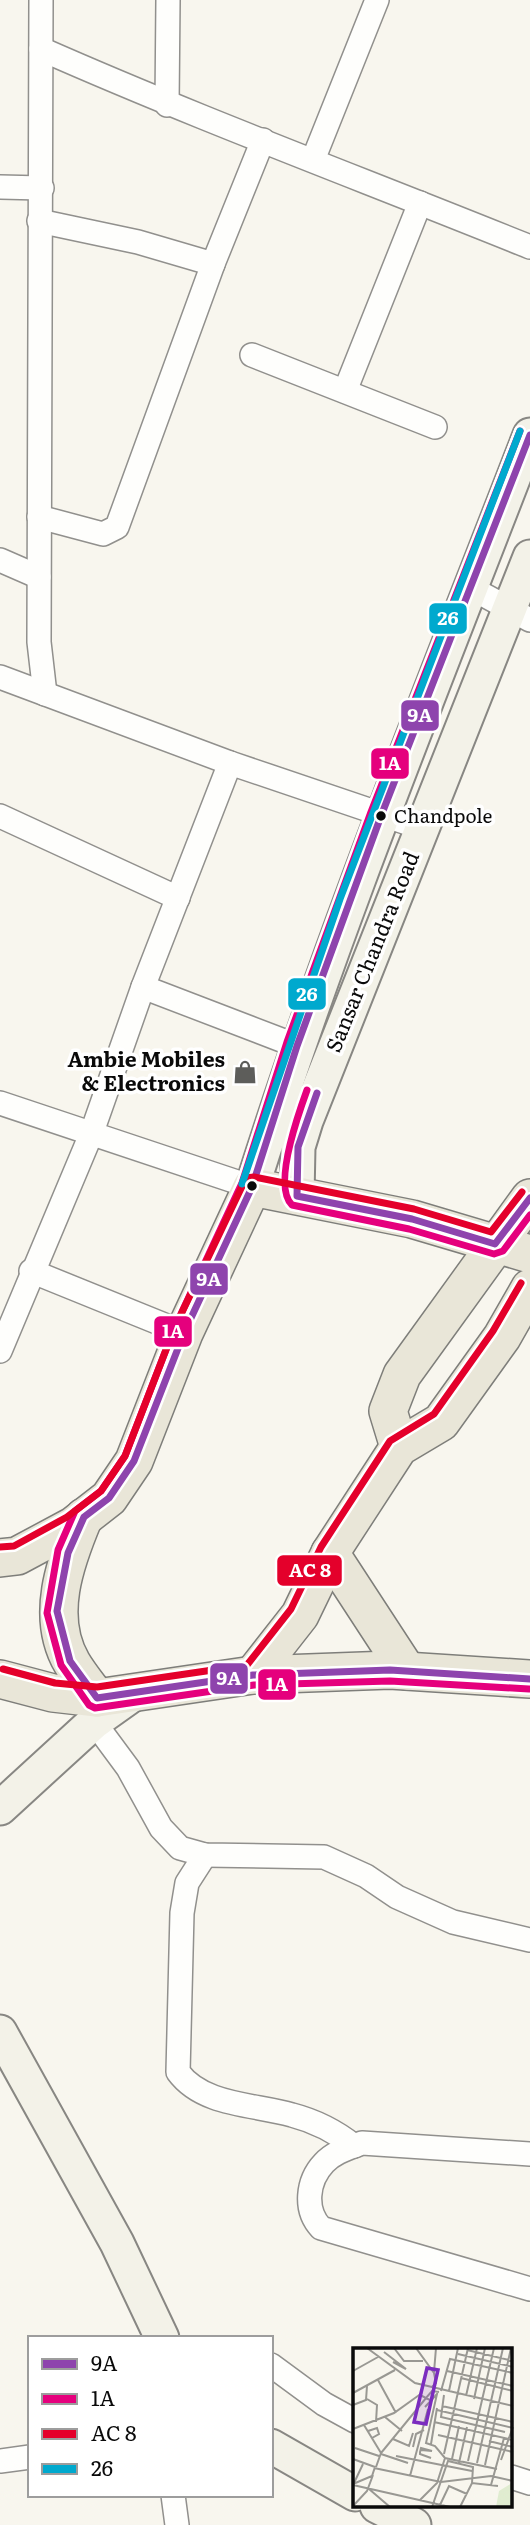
<svg xmlns="http://www.w3.org/2000/svg" width="530" height="2525" font-family="Literata,serif">
<style>
.lines{fill:none;stroke-linecap:round;stroke-linejoin:round}
.street-casing{stroke:#91908d;stroke-width:26}
.secondary-casing{stroke:#888783;stroke-width:37}
.primary-casing{stroke:#7e7e7a;stroke-width:40}
.street{stroke:#fefefc;stroke-width:23}
.secondary{stroke:#f3f2e8;stroke-width:33}
.primary{stroke:#e9e6d8;stroke-width:37}
.bus-1-casing{stroke:#fff;stroke-width:12}
.bus-2-casing{stroke:#fff;stroke-width:12}
.bus-3-casing{stroke:#fff;stroke-width:12}
.bus-4-casing{stroke:#fff;stroke-width:12}
.bus-1{stroke:#8e44ad;stroke-width:7}
.bus-2{stroke:#e5007d;stroke-width:7}
.bus-3{stroke:#e4002b;stroke-width:7}
.bus-4{stroke:#00a9ce;stroke-width:7}
.bus-dot{fill:#0a0a0a;stroke:#fff;stroke-width:2.5}
.labels{text-anchor:middle;stroke-width:7;stroke-linejoin:round;paint-order:stroke}
.bus-label{font-size:19px;fill:#0a0a0a;stroke:#fff;text-anchor:start}
.street-label{font-size:21px;fill:#0a0a0a;stroke:#fff}
.poi-label{font-size:21px;font-weight:bold;fill:#0a0a0a;stroke:#fff;text-anchor:end}
.inset-road{fill:none;stroke:#999893;stroke-width:2}
.view{fill:#7b2cbf;fill-opacity:0.15;stroke:#7b2cbf;stroke-width:3.5}
.inset-edge{fill:none;stroke:#0a0a0a;stroke-width:3.5}
.line-badge{stroke:#fff;stroke-width:2.5}
.badge-label{font-size:19px;text-anchor:middle;font-weight:bold;fill:#fff}
</style>
<rect width="100%" height="100%" fill="#f8f6ee"/>
<g class="lines">
<g class="street-casing">
<g id="street">
<polyline points="41,0 39,642 45,694"/>
<path d="M41,49C202,120 367,181 530,247"/>
<polyline points="167,105 168,0"/>
<polyline points="313,160 377,0"/>
<polyline points="0,187 42,188"/>
<polyline points="39,221 138,242 213,264"/>
<polyline points="252,355 435,427"/>
<polyline points="345,391 420,203"/>
<polyline points="39,517 103,534 117,527 213,264 263,140"/>
<polyline points="0,560 39,577"/>
<polyline points="471,588 530,620"/>
<polyline points="0,677 230,763 422,828"/>
<polyline points="0,816 178,898"/>
<polyline points="143,987 297,1046"/>
<polyline points="0,1103 252,1187"/>
<polyline points="31,1271 184,1333"/>
<polyline points="0,1351 92,1132 143,987 230,763"/>
<polyline points="94,1722 128,1768 161,1828 180,1848 205,1855 324,1857 366,1876 397,1897 453,1922 530,1940"/>
<path d="M205,1855L187,1883L182,1913L178,2072C203,2106 254,2104 292,2115C315,2121 335,2131 354,2146"/>
<path d="M530,2154L362,2143C349,2148 334,2152 324,2163C307,2181 304,2210 321,2228L530,2289"/>
<polyline points="271,2365 324,2404 355,2421"/>
<polyline points="0,2461 30,2457"/>
<polyline points="511,2477 530,2483"/>
<polyline points="173,2495 177,2525"/>
</g>
</g>
<g class="secondary-casing">
<g id="secondary">
<path d="M252,1187C333,931 434,684 530,435"/>
<polyline points="297,1196 298,1147 306,1121 530,557"/>
<polyline points="0,1808 94,1722 132,1695"/>
<polyline points="0,2032 117,2243 162,2338"/>
<polyline points="271,2446 355,2494"/>
<polyline points="377,2506 414,2525"/>
</g>
</g>
<g class="primary-casing">
<g id="primary">
<polyline points="399,1447 388,1411 402,1375 530,1198"/>
<path d="M84,1517C65,1562 45,1617 72,1663C79,1675 89,1687 97,1698"/>
<polyline points="330,1553 407,1671"/>
<polyline points="0,1558 17,1556 73,1526 109,1498 134,1461 184,1333 252,1187 412,1219 530,1254"/>
<polyline points="253,1675 300,1615 330,1553 399,1447 441,1422 502,1337 530,1288"/>
<polyline points="0,1679 53,1693 97,1698 253,1675 390,1670 530,1679"/>
</g>
</g>
<use href="#street" class="street"/>
<use href="#secondary" class="secondary"/>
<use href="#primary" class="primary"/>
<g class="bus-1-casing">
<g id="bus-1">
<polyline points="530,435 381,816 297,1046 252,1187 184,1333 134,1461 109,1498 84,1517 68,1553 57,1611 70,1661 97,1698 253,1675 390,1670 530,1679"/>
<polyline points="317,1093 298,1147 297,1196 412,1219 495,1244 530,1198"/>
</g>
</g>
<g class="bus-2-casing">
<g id="bus-2">
<polyline points="520,431 371,812 287,1042 242,1183 174,1329 125,1456 101,1491 75,1511 58,1550 47,1613 61,1665 89,1705 95,1708 254,1685 390,1681 529,1689"/>
<path d="M307,1090C299,1112 272,1186 292,1205L409,1229L494,1254L503,1251L530,1215"/>
</g>
</g>
<g class="bus-3-casing">
<g id="bus-3">
<polyline points="0,1547 14,1546 67,1517 101,1491 125,1456 174,1329 246,1178 254,1177 414,1209 491,1232 522,1192"/>
<polyline points="3,1669 55,1683 97,1687 247,1665 291,1609 321,1547 390,1441 434,1414 493,1331 521,1283"/>
</g>
</g>
<g class="bus-4-casing">
<polyline id="bus-4" points="242,1184 340,899 520,431"/>
</g>
<use href="#bus-1" class="bus-1"/>
<use href="#bus-2" class="bus-2"/>
<use href="#bus-3" class="bus-3"/>
<use href="#bus-4" class="bus-4"/>
</g>
<defs>
<g id="shop-bare" transform="scale(1.89)"><path d="M-5-2.5h2.3a2.7 3.5 0 0 1 5.4 0H5L5.5 6h-11ZM-1.5-2.5h3a1.5 2.3 0 0 0-3 0Z" fill="#5d5d5a" stroke="#fff" stroke-width="2.5" paint-order="stroke"/></g>
</defs>
<g fill-rule="evenodd">
<use href="#shop-bare" x="245" y="1072"/>
</g>
<g class="bus-dot">
<circle cx="381" cy="816" r="6"/>
<circle cx="252" cy="1186" r="6"/>
</g>
<g class="labels">
<g class="bus-label">
<text x="394" y="823">Chandpole</text>
</g>
<g class="street-label">
<text transform="translate(373 952) rotate(-68)" y="7">Sansar Chandra Road</text>
</g>
<g class="poi-label">
<text x="225" y="1067">Ambie Mobiles<tspan x="225" dy="24">&amp; Electronics</tspan></text>
</g>
</g>
<g transform="translate(353 2348)">
<rect width="159" height="159" fill="#f8f6ee"/>
<path d="M159,135V159H143L146,143Z" fill="#e0ecd0"/>
<path class="inset-road" d="M14,0L62,35L160,58M41,0L51,13H70M63,0L81,25L83,35L79,39M114,2L160,13M31,4L53,21L40,14M105,6L160,19M0,23L25,9M94,23L160,38M81,24L83,0M108,30L160,43M25,32L43,65M88,43L97,11L160,25M96,43L105,0M0,45L42,22M67,47L73,50L79,43L86,44M91,47L88,69L152,84M113,48L124,0M14,51L24,57L23,74M121,51L132,0M0,57L13,52L14,38M89,58L160,74M72,59L84,46L73,95L82,98L92,110L144,121M84,62L160,80M32,69L49,83M81,74L160,92M11,77L28,105M0,81L41,65L69,45M15,83L24,80L26,86L19,90M85,87L160,104M40,91L56,98L60,85M136,93L160,99M78,96L84,60M60,99L63,86L71,82M2,100L26,108M68,102L79,103L68,100L67,104V106L78,110M28,106L55,115M91,106L115,0M43,108L119,123M0,111L22,119M99,111L106,78M148,112L160,79M115,113L141,0M106,115L114,79M124,115L150,0M132,117L158,0M23,119L28,105L73,50L79,53M21,120L88,134L138,128L160,133M57,128L75,61M1,135L10,116M0,136L19,128L22,119M0,137L97,159M138,137L151,90M16,141L37,159M67,152L84,135L92,110M87,157L96,138L114,146M0,158L14,143L20,127M79,159L95,113L120,119L119,135M107,159L119,135L145,138"/>
<path class="view" d="M74,20L85,22L73,76L61,74Z"/>
<rect width="159" height="159" class="inset-edge"/>
</g>
<g class="line-badge">
<rect x="428" y="602" width="40" height="33" rx="7" fill="#00a9ce"/>
<rect x="400" y="699" width="40" height="33" rx="7" fill="#8e44ad"/>
<rect x="370" y="747" width="40" height="33" rx="7" fill="#e5007d"/>
<rect x="287" y="977" width="40" height="34" rx="7" fill="#00a9ce"/>
<rect x="189" y="1262" width="40" height="34" rx="7" fill="#8e44ad"/>
<rect x="153" y="1315" width="40" height="33" rx="7" fill="#e5007d"/>
<rect x="276" y="1554" width="67" height="33" rx="7" fill="#e4002b"/>
<rect x="209" y="1662" width="40" height="33" rx="7" fill="#8e44ad"/>
<rect x="257" y="1668" width="40" height="33" rx="7" fill="#e5007d"/>
</g>
<g class="badge-label">
<text x="448" y="625">26</text>
<text x="420" y="722">9A</text>
<text x="390" y="770">1A</text>
<text x="307" y="1001">26</text>
<text x="209" y="1286">9A</text>
<text x="173" y="1338">1A</text>
<text x="310" y="1577">AC 8</text>
<text x="229" y="1685">9A</text>
<text x="277" y="1691">1A</text>
</g>
<rect x="28" y="2336" width="245" height="161" fill="#ffffff" stroke="#9d9d9d" stroke-width="2"/>
<rect x="42" y="2359" width="35" height="10" fill="#8e44ad" stroke="#9d9d9d" stroke-width="2"/>
<text x="91" y="2371" font-size="21" fill="#0a0a0a">9A</text>
<rect x="42" y="2394" width="35" height="10" fill="#e5007d" stroke="#9d9d9d" stroke-width="2"/>
<text x="91" y="2406" font-size="21" fill="#0a0a0a">1A</text>
<rect x="42" y="2429" width="35" height="10" fill="#e4002b" stroke="#9d9d9d" stroke-width="2"/>
<text x="91" y="2441" font-size="21" fill="#0a0a0a">AC 8</text>
<rect x="42" y="2464" width="35" height="10" fill="#00a9ce" stroke="#9d9d9d" stroke-width="2"/>
<text x="91" y="2476" font-size="21" fill="#0a0a0a">26</text>
</svg>
